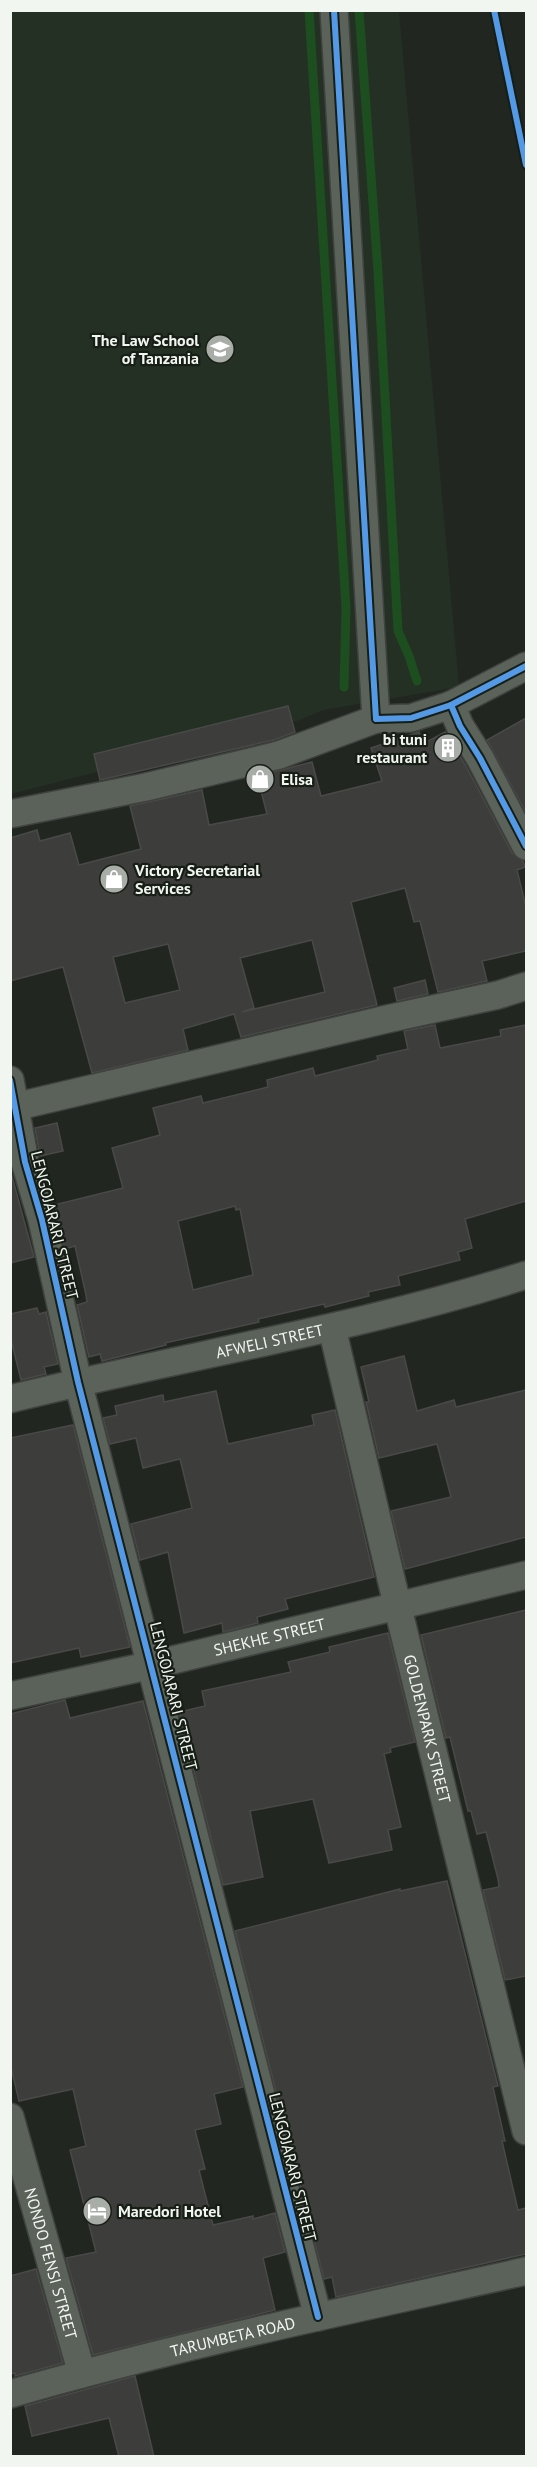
<svg xmlns="http://www.w3.org/2000/svg" width="537" height="2467" font-family="'PT Sans',sans-serif">
<style>
.built{fill:#243024}
.lines{fill:none;stroke-linecap:round;stroke-linejoin:round}
.stream{stroke:#1d4e1f;stroke-width:9}
.building{fill:#3d3e3c;stroke:#494948;stroke-width:1.5;fill-rule:evenodd}
.minor-casing{stroke:#3f423f;stroke-width:30}
.minor{stroke:#5b625a;stroke-width:27}
.cycleway-casing{stroke:#171e16;stroke-width:10}
.cycleway{stroke:#5399e6;stroke-width:6}
.labels{text-anchor:middle;stroke-width:4.5;stroke-linejoin:round;paint-order:stroke}
.poi-label{font-size:16px;font-weight:bold;fill:#f1f6f0;stroke:#171e16;text-anchor:start}
.street-label{font-size:16px;fill:#f1f6f0;stroke:#171e16}
</style>
<rect width="100%" height="100%" fill="#212621"/>
<polygon class="built" points="11,11 399,11 459,687 323,710 300,720 11,794"/>
<g class="lines">
<g class="stream">
<polyline points="309,10 346,608 344,687"/>
<polyline points="359,10 378,272 398,631 409,656 417,681"/>
</g>
</g>
<g class="building">
<polygon points="288,706 295,732 274,740 100,780 94,754"/>
<polygon points="526,718 526,813 487,740"/>
<path d="M419,732L423,744L445,732L466,766L512,853L523,861L525,867L517,870L526,907V951L482,961L487,981L438,992L420,921L414,922L405,888L351,902L377,1005L241,1037L234,1014L183,1029L188,1050L92,1073L63,967L10,981V838L37,830L40,841L70,833L79,865L141,849L130,806L202,790L209,825L267,814L257,776L312,762L321,796L382,781L371,748ZM312,940L325,992L242,1012L254,1008L240,958ZM168,944L180,990L125,1003L113,957Z"/>
<polygon points="425,980 428,994 397,1001 394,988"/>
<path d="M435,1025L440,1048L501,1036L500,1030L526,1025V1201L465,1219L472,1248L458,1252L460,1260L398,1276L400,1285L368,1292L369,1296L325,1307L324,1304L258,1319L259,1322L165,1343L166,1345L102,1361L100,1354L89,1357L77,1305L87,1302L86,1295L75,1246L65,1249L54,1205L123,1188L112,1148L160,1135L153,1108L201,1096L203,1103L268,1087L267,1080L313,1068L315,1076L378,1060L377,1056L408,1049L404,1031ZM235,1206L236,1210L240,1209L253,1275L193,1290L178,1221Z"/>
<polygon points="57,1123 63,1151 40,1156 35,1128"/>
<polygon points="10,1169 34,1257 10,1263"/>
<polygon points="37,1308 39,1314 46,1312 58,1364 44,1367 46,1374 21,1380 10,1336 10,1314"/>
<polygon points="404,1356 417,1411 454,1400 456,1407 526,1390 526,1537 405,1569 391,1511 451,1497 437,1444 379,1458 366,1402 369,1402 361,1367"/>
<polygon points="216,1391 228,1444 314,1425 312,1415 335,1410 374,1577 285,1599 288,1609 257,1617 258,1623 223,1632 222,1623 184,1633 168,1552 140,1560 131,1524 192,1508 180,1459 143,1468 136,1438 110,1444 103,1418 117,1415 115,1406 163,1395 164,1402"/>
<polygon points="73,1425 130,1647 81,1657 79,1648 10,1663 10,1438"/>
<polygon points="526,1610 526,1976 505,1980 483,1890 499,1887 498,1879 486,1832 477,1834 471,1811 468,1811 450,1737 446,1738 421,1635"/>
<polygon points="388,1633 415,1742 390,1748 391,1752 384,1754 401,1827 388,1830 392,1850 329,1863 313,1799 250,1811 263,1877 223,1885 179,1712 205,1706 202,1691 291,1672 288,1662 330,1652 329,1647"/>
<polygon points="65,1700 70,1718 143,1701 243,2087 214,2094 221,2124 195,2130 205,2169 199,2170 213,2225 253,2216 253,2219 275,2213 285,2252 263,2258 275,2310 93,2355 66,2258 96,2252 70,2150 86,2146 73,2089 19,2101 10,2063 10,1714"/>
<polygon points="447,1881 498,2086 493,2087 505,2141 502,2141 518,2210 526,2208 526,2254 336,2297 332,2277 324,2279 235,1931 400,1889 400,1891"/>
<polygon points="36,2269 63,2363 15,2376 15,2373 10,2374 10,2276"/>
<polygon points="135,2376 154,2457 119,2457 109,2418 32,2436 25,2406"/>
</g>
<g class="lines">
<g class="minor-casing">
<g id="minor">
<polyline points="334,10 376,719 411,718 451,705 460,726 480,758 526,846"/>
<polyline points="451,705 526,666"/>
<polyline points="10,814 146,787 279,755 376,719"/>
<polyline points="10,1080 25,1162 42,1220 78,1382 318,2317"/>
<polyline points="10,1108 387,1019 498,995 526,986"/>
<path id="s1" d="M332,1328L397,1604L526,2131"/>
<path id="s2" d="M10,1399C182,1356 357,1329 526,1275"/>
<path id="s3" d="M10,1696L152,1665L526,1575"/>
<path id="s4" d="M10,2117L82,2374"/>
<path id="s5" d="M10,2394C180,2345 354,2309 526,2271"/>
</g>
</g>
<use href="#minor" class="minor"/>
<g class="cycleway-casing">
<g id="cycleway">
<polyline points="334,10 376,719 411,718 451,705 460,726 480,758 526,846"/>
<polyline points="494,10 526,165"/>
<polyline points="451,705 526,666"/>
<polyline points="10,1080 25,1162 42,1220 78,1382 318,2317"/>
</g>
</g>
<use href="#cycleway" class="cycleway"/>
</g>
<defs>
<g id="university-disc" transform="scale(1.5)"><circle r="9.5" fill="#a8ada8" stroke="#171e16"/><path d="M0-5L7-2L0 1L-7-2ZM-4 1L0 2.5L4 1V4Q0 6-4 4Z" fill="#fff"/></g>
<g id="building-disc" transform="scale(1.5)"><circle r="9.5" fill="#a8ada8" stroke="#171e16"/><path d="M-4-6H4V6H1V3H-1V6H-4ZM-2.5-4.3h1.7v1.8h-1.7ZM.8-4.3h1.7v1.8H.8ZM-2.5-1h1.7V.8h-1.7ZM.8-1h1.7V.8H.8Z" fill="#fff"/></g>
<g id="shop-disc" transform="scale(1.5)"><circle r="9.5" fill="#a8ada8" stroke="#171e16"/><path d="M-5-2.5h2.3a2.7 3.5 0 0 1 5.4 0H5L5.5 6h-11ZM-1.5-2.5h3a1.5 2.3 0 0 0-3 0Z" fill="#fff"/></g>
<g id="hotel-disc" transform="scale(1.5)"><circle r="9.5" fill="#a8ada8" stroke="#171e16"/><path d="M-6-4.5h1.5V1H6V5H4.5V3h-9V5H-6ZM-4 0a1.8 1.8 0 1 1 3.6 0ZM.5 0V-2.5h3Q6-2.5 6 0Z" fill="#fff"/></g>
</defs>
<g fill-rule="evenodd">
<use href="#university-disc" x="220" y="349"/>
<use href="#building-disc" x="448" y="748"/>
<use href="#shop-disc" x="260" y="779"/>
<use href="#shop-disc" x="114" y="879"/>
<use href="#hotel-disc" x="97" y="2211"/>
</g>
<g class="labels">
<g class="poi-label">
<text x="199" y="346" text-anchor="end">The Law School<tspan x="199" dy="18">of Tanzania</tspan></text>
<text x="427" y="745" text-anchor="end">bi tuni<tspan x="427" dy="18">restaurant</tspan></text>
<text x="281" y="785">Elisa</text>
<text x="135" y="876">Victory Secretarial<tspan x="135" dy="18">Services</tspan></text>
<text x="118" y="2217">Maredori Hotel</text>
</g>
<g class="street-label">
<text transform="translate(55 1225) rotate(76)" y="6">LENGOJARARI STREET</text>
<text dy="6" stroke="none"><textPath href="#s2" startOffset="266">AFWELI STREET</textPath></text>
<text dy="6" stroke="none"><textPath href="#s3" startOffset="266">SHEKHE STREET</textPath></text>
<text transform="translate(174 1696) rotate(76)" y="6">LENGOJARARI STREET</text>
<text dy="6" stroke="none"><textPath href="#s1" startOffset="412">GOLDENPARK STREET</textPath></text>
<text transform="translate(293 2167) rotate(76)" y="6">LENGOJARARI STREET</text>
<text dy="6" stroke="none"><textPath href="#s4" startOffset="152">NONDO FENSI STREET</textPath></text>
<text dy="6" stroke="none"><textPath href="#s5" startOffset="230">TARUMBETA ROAD</textPath></text>
</g>
</g>
<rect width="537" height="2467" fill="none" stroke="#f1f6f0" stroke-width="24"/>
</svg>
